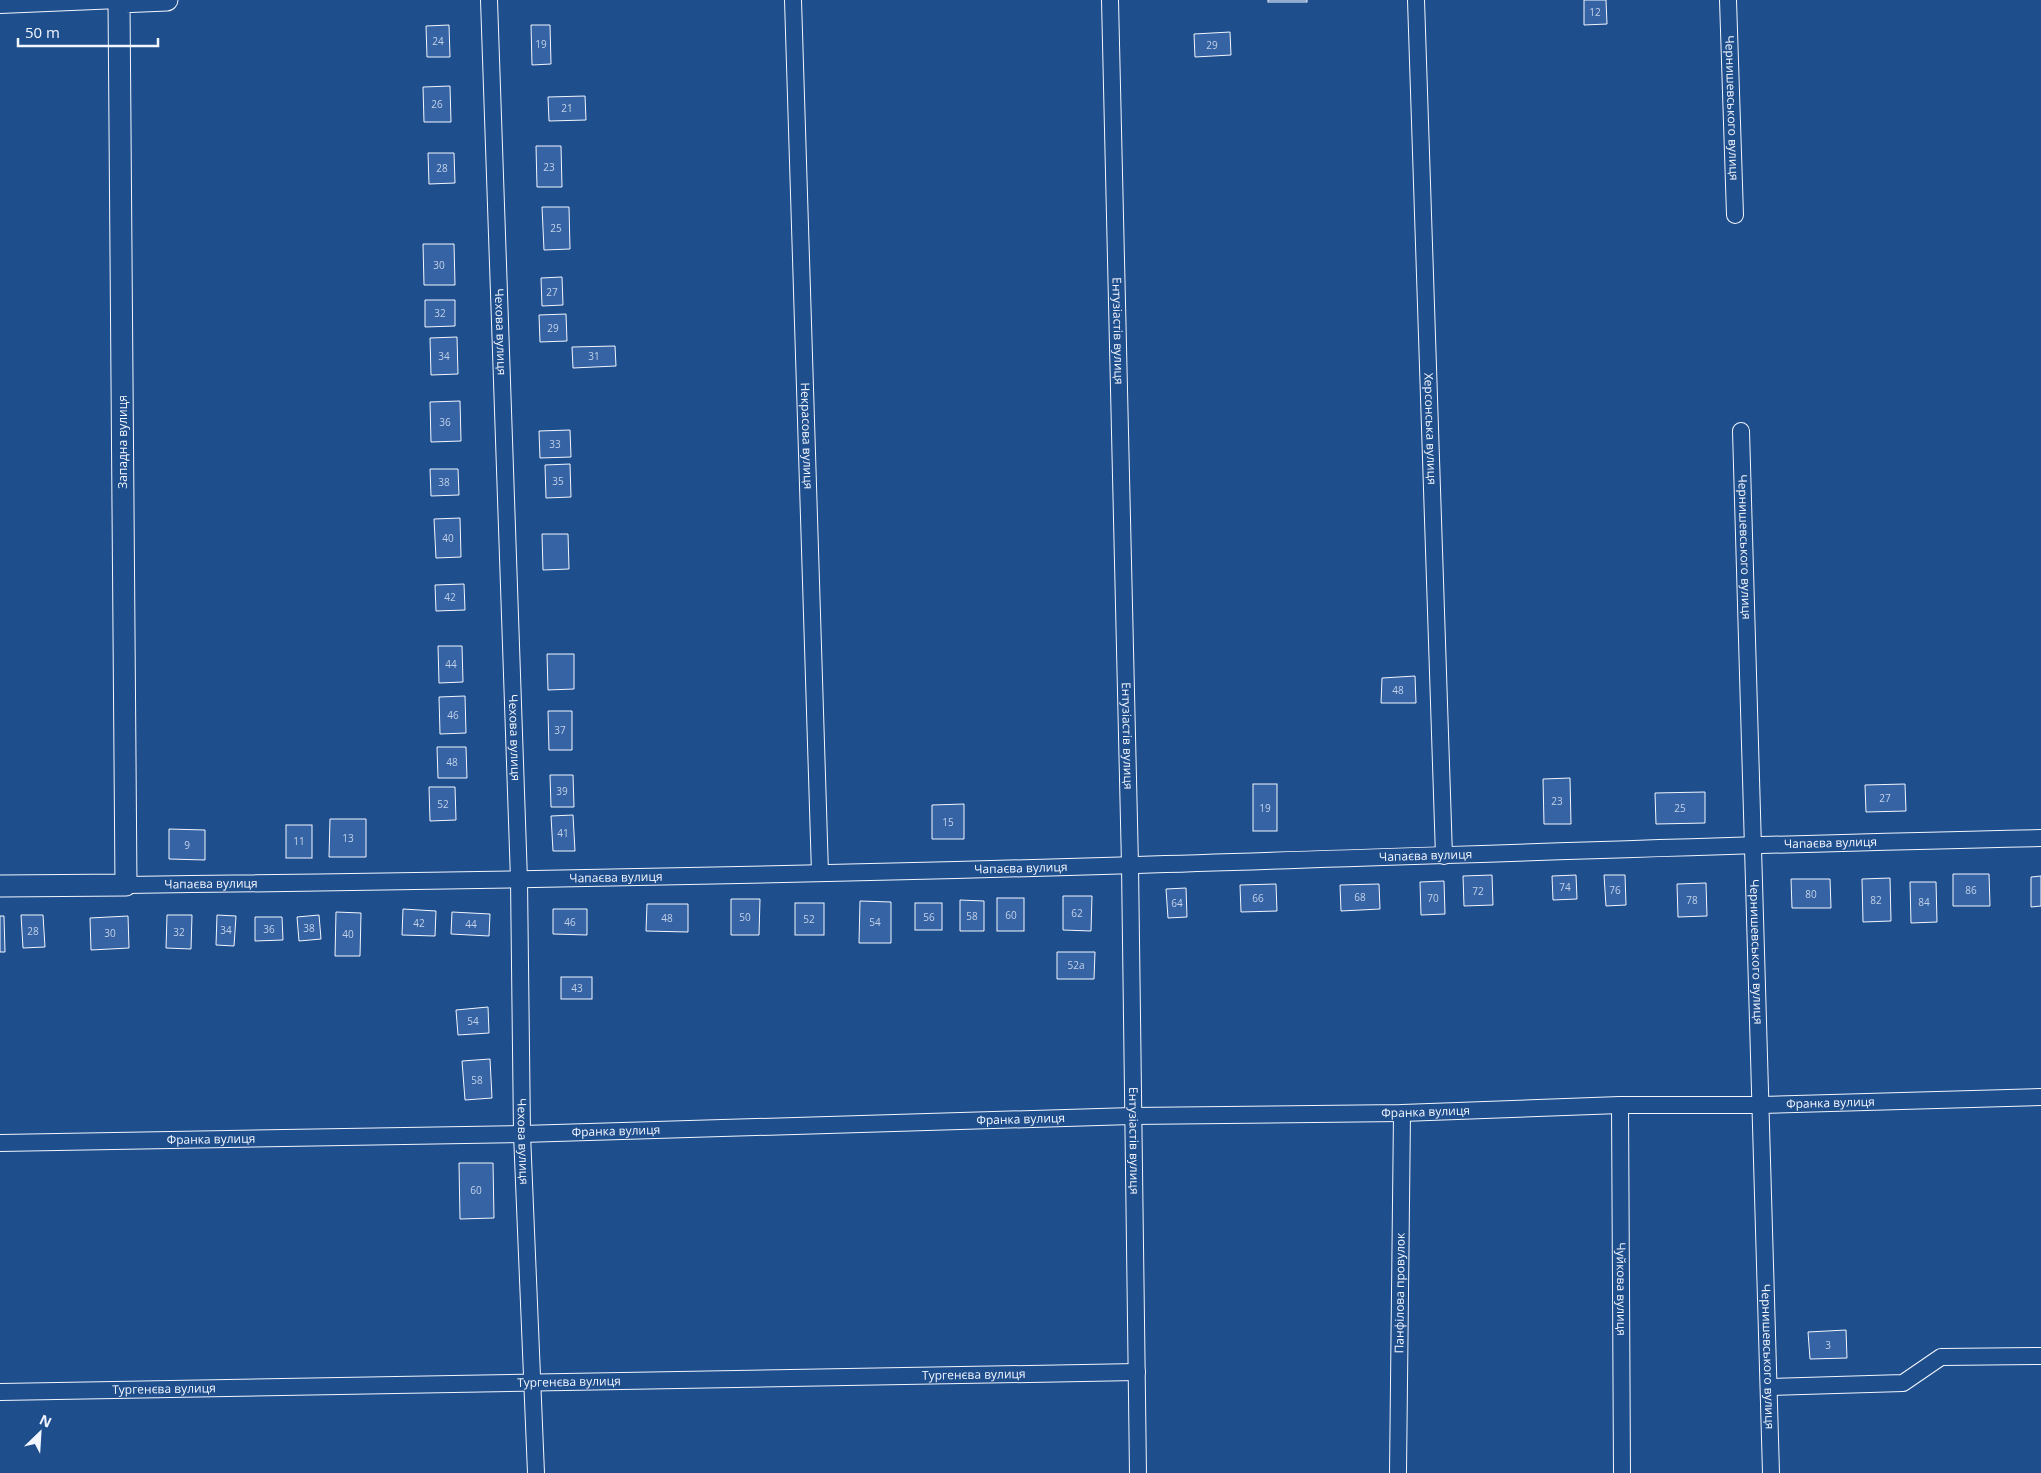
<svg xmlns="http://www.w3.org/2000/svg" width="2041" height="1473" font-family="'Open Sans',sans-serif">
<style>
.building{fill:#3563a3;stroke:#f2f6ff}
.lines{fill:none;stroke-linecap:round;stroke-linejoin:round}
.minor-casing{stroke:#f2f6ff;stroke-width:18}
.tertiary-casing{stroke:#f2f6ff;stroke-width:23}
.minor{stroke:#1f4e8c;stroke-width:16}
.tertiary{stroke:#1f4e8c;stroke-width:21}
.labels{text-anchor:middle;stroke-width:4;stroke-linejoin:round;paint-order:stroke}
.number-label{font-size:10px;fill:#c3d1e8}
.street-label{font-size:12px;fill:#f2f6ff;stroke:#1f4e8c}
</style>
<rect width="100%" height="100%" fill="#1f4e8c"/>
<g class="building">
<rect x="1268" y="0" width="39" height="2"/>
<polygon points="1584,0 1606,0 1607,24 1584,25"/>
<polygon points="449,25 450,57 427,57 426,26"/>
<polygon points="531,25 550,25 551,64 532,65"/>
<polygon points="1230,32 1231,55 1195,57 1194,34"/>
<polygon points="450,86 451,122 424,122 423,87"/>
<polygon points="585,96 586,120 549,121 548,97"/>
<polygon points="536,146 561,146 562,187 537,187"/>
<polygon points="428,153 454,153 455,183 429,184"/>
<polygon points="542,207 569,207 570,249 544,250"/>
<polygon points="423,244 454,244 455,285 424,285"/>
<polygon points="562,277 563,305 542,306 541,278"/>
<polygon points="425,300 455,300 455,326 425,327"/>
<polygon points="566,314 567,341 540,342 539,315"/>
<polygon points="457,337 458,374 431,375 430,338"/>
<polygon points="615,346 616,366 573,368 572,347"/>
<polygon points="460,401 461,441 431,442 430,402"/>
<polygon points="570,430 571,457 540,458 539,431"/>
<polygon points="570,464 571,497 546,498 545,465"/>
<polygon points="430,469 458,469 459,495 431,496"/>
<polygon points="460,518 461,557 436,558 434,519"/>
<polygon points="542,534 568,534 569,569 543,570"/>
<polygon points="464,584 465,610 436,611 435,585"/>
<polygon points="438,646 462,646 463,682 439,683"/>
<polygon points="547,654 574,654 574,689 548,690"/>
<polygon points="1415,676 1416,703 1381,703 1382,678"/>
<polygon points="465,696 466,733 440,734 439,697"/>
<polygon points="548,711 572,711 572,750 549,750"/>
<polygon points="437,747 466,747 467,778 438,778"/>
<polygon points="550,775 573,775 574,807 551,807"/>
<polygon points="1570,778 1571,824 1544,824 1543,779"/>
<rect x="1253" y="784" width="24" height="47"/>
<polygon points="1905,784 1906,811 1866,812 1865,785"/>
<polygon points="429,787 455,787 456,820 430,821"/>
<polygon points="1705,792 1705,823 1656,824 1655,793"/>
<polygon points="964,804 964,839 932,839 932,805"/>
<polygon points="573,815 575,851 553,851 551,816"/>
<polygon points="330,819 366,819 366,857 329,857"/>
<rect x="286" y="825" width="26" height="33"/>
<polygon points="169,829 205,830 205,860 169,859"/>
<polygon points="1953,874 1989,874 1990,906 1953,906"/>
<polygon points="1492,875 1493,905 1464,906 1463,876"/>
<polygon points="1576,875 1577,899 1553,900 1552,876"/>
<polygon points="1604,875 1625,875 1626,905 1606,906"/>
<polygon points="2041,876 2041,906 2031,907 2031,877"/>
<polygon points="1890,878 1891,921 1863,922 1862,879"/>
<polygon points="1791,879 1830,879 1831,908 1792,908"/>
<polygon points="1444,881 1445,914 1421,915 1420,882"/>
<polygon points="1910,882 1936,882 1937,922 1911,923"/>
<polygon points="1706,883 1707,916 1678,917 1677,884"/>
<polygon points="1276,884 1277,911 1241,912 1240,885"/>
<polygon points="1379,884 1380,909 1341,911 1340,885"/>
<polygon points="1186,888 1187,917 1168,918 1166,889"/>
<polygon points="1063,896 1092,896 1091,931 1063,930"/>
<rect x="997" y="898" width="27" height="33"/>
<polygon points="731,899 760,899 759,935 731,935"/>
<polygon points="960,900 984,901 984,931 960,931"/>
<polygon points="860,901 891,902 891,943 859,943"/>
<rect x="795" y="903" width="29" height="32"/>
<rect x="915" y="903" width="27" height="27"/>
<polygon points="647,904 688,904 688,932 646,931"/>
<polygon points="403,909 436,911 435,936 402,935"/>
<polygon points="553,909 587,909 587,935 553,934"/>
<polygon points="336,912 361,913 360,956 335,956"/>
<polygon points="452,912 490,914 489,936 451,934"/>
<polygon points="21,915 43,915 45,947 23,948"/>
<polygon points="167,915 192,915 191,949 166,948"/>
<polygon points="217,915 236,916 234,946 216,945"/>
<polygon points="319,915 321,939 299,941 297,917"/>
<polygon points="0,916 4,916 5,952 0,952"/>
<polygon points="128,916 129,948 91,950 90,918"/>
<polygon points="255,917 282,917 283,940 255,941"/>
<polygon points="1057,952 1095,952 1094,979 1057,979"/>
<rect x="561" y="977" width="31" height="22"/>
<polygon points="488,1007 489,1033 458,1035 456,1010"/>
<polygon points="490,1059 492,1098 465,1100 462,1061"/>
<polygon points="459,1163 493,1163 494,1218 460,1219"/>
<polygon points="1846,1330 1847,1358 1810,1359 1808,1332"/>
</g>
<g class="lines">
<g class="minor-casing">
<g id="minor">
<path id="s1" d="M489,0L519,880L522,1134L536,1473"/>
<path id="s2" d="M793,0L820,873"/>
<path id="s3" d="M1110,0L1130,865L1138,1473"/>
<path id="s4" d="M1416,0L1444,856"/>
<path id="s5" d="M1728,0L1735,215"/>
<polyline points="0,5 119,0"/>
<path id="s6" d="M1741,431L1771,1473"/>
<path id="s7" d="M126,885C463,881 800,875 1137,865C1438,856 1739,844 2041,838"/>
<path id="s8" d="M1620,1105L1622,1473"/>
<path id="s9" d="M0,1143L522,1134L1132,1116L1402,1113L1620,1105H1761L2041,1097"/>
<polyline points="1770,1387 1903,1383 1941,1357 2041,1356"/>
<path id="s10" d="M0,1392L1137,1372"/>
<path id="s11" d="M1398,1473L1402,1113"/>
</g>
</g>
<g class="tertiary-casing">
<polyline id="tertiary" points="0,886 126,885 119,2 167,0"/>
</g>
<use href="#minor" class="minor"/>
<use href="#tertiary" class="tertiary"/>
</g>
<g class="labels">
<g class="number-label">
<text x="1595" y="16">12</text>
<text x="438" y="45">24</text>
<text x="541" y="48">19</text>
<text x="1212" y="49">29</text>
<text x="437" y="108">26</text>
<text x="567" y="112">21</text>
<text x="549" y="171">23</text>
<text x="442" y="172">28</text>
<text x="556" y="232">25</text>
<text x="439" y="269">30</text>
<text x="552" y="296">27</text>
<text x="440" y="317">32</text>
<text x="553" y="332">29</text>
<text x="444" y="360">34</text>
<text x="594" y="360">31</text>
<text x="445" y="426">36</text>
<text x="555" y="448">33</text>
<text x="558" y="485">35</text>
<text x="444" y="486">38</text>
<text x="448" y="542">40</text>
<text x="450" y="601">42</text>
<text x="451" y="668">44</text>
<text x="1398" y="694">48</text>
<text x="453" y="719">46</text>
<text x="560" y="734">37</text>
<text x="452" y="766">48</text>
<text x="562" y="795">39</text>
<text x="1885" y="802">27</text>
<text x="1557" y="805">23</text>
<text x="443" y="808">52</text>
<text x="1265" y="812">19</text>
<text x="1680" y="812">25</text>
<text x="948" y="826">15</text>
<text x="563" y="837">41</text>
<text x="348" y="842">13</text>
<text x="299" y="845">11</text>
<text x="187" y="849">9</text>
<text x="1565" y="891">74</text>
<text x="1615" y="894">76</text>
<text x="1971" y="894">86</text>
<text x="1478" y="895">72</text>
<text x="1811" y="898">80</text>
<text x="1360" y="901">68</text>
<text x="1258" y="902">66</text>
<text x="1433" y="902">70</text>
<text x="1692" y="904">78</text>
<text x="1876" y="904">82</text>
<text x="1924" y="906">84</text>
<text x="1177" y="907">64</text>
<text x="1077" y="917">62</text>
<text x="1011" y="919">60</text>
<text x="972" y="920">58</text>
<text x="745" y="921">50</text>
<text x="929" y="921">56</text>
<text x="667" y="922">48</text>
<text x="809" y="923">52</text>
<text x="570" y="926">46</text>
<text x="875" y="926">54</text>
<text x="419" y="927">42</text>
<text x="471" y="928">44</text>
<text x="309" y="932">38</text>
<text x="269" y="933">36</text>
<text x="226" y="934">34</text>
<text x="33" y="935">28</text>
<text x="179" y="936">32</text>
<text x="110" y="937">30</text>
<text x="348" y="938">40</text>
<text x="1076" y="969">52а</text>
<text x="577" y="992">43</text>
<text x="473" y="1025">54</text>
<text x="477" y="1084">58</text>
<text x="476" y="1194">60</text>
<text x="1828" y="1349">3</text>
</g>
<g class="street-label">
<text dy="4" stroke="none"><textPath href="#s5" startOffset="108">Чернишевського вулиця</textPath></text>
<text dy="4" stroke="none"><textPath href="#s1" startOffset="332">Чехова вулиця</textPath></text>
<text dy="4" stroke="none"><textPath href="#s3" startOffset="331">Ентузіастів вулиця</textPath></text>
<text dy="4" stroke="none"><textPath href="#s4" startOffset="429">Херсонська вулиця</textPath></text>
<text dy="4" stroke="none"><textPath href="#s2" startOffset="436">Некрасова вулиця</textPath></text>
<text transform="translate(123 442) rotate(-90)" y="4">Западна вулиця</text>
<text dy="4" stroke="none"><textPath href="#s6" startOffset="116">Чернишевського вулиця</textPath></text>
<text dy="4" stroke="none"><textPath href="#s1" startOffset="738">Чехова вулиця</textPath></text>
<text dy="4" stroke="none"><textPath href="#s3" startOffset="736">Ентузіастів вулиця</textPath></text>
<text dy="4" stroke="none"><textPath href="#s7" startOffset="1705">Чапаєва вулиця</textPath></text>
<text dy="4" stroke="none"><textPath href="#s7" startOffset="1300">Чапаєва вулиця</textPath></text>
<text dy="4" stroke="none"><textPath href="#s7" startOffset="895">Чапаєва вулиця</textPath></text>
<text dy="4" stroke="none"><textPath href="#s7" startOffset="490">Чапаєва вулиця</textPath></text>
<text dy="4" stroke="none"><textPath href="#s7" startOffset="85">Чапаєва вулиця</textPath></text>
<text dy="4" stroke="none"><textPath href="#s6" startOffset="521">Чернишевського вулиця</textPath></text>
<text dy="4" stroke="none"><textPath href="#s9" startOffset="1831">Франка вулиця</textPath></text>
<text dy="4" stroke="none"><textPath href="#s9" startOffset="1426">Франка вулиця</textPath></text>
<text dy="4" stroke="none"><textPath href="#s9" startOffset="1021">Франка вулиця</textPath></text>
<text dy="4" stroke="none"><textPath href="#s9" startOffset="616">Франка вулиця</textPath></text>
<text dy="4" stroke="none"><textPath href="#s9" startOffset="211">Франка вулиця</textPath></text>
<text dy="4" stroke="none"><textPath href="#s1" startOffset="1142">Чехова вулиця</textPath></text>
<text dy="4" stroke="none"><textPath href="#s3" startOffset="1141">Ентузіастів вулиця</textPath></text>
<text dy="4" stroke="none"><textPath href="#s8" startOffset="184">Чуйкова вулиця</textPath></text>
<text dy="4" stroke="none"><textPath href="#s11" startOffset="180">Панфілова провулок</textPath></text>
<text dy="4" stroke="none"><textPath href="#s6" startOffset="926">Чернишевського вулиця</textPath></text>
<text dy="4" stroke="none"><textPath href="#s10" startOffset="974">Тургенєва вулиця</textPath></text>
<text dy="4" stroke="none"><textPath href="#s10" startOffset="569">Тургенєва вулиця</textPath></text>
<text dy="4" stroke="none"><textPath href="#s10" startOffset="164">Тургенєва вулиця</textPath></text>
</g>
</g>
<g transform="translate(40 1433) rotate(25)" stroke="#1f4e8c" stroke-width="4" paint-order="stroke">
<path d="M0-4L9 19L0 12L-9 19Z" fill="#f2f6ff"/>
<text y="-8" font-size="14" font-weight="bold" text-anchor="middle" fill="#f2f6ff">N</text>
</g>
<path d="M18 38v8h140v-8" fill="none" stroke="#f2f6ff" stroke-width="2.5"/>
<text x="25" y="38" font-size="15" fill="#f2f6ff" stroke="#1f4e8c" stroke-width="4" paint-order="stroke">50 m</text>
</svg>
